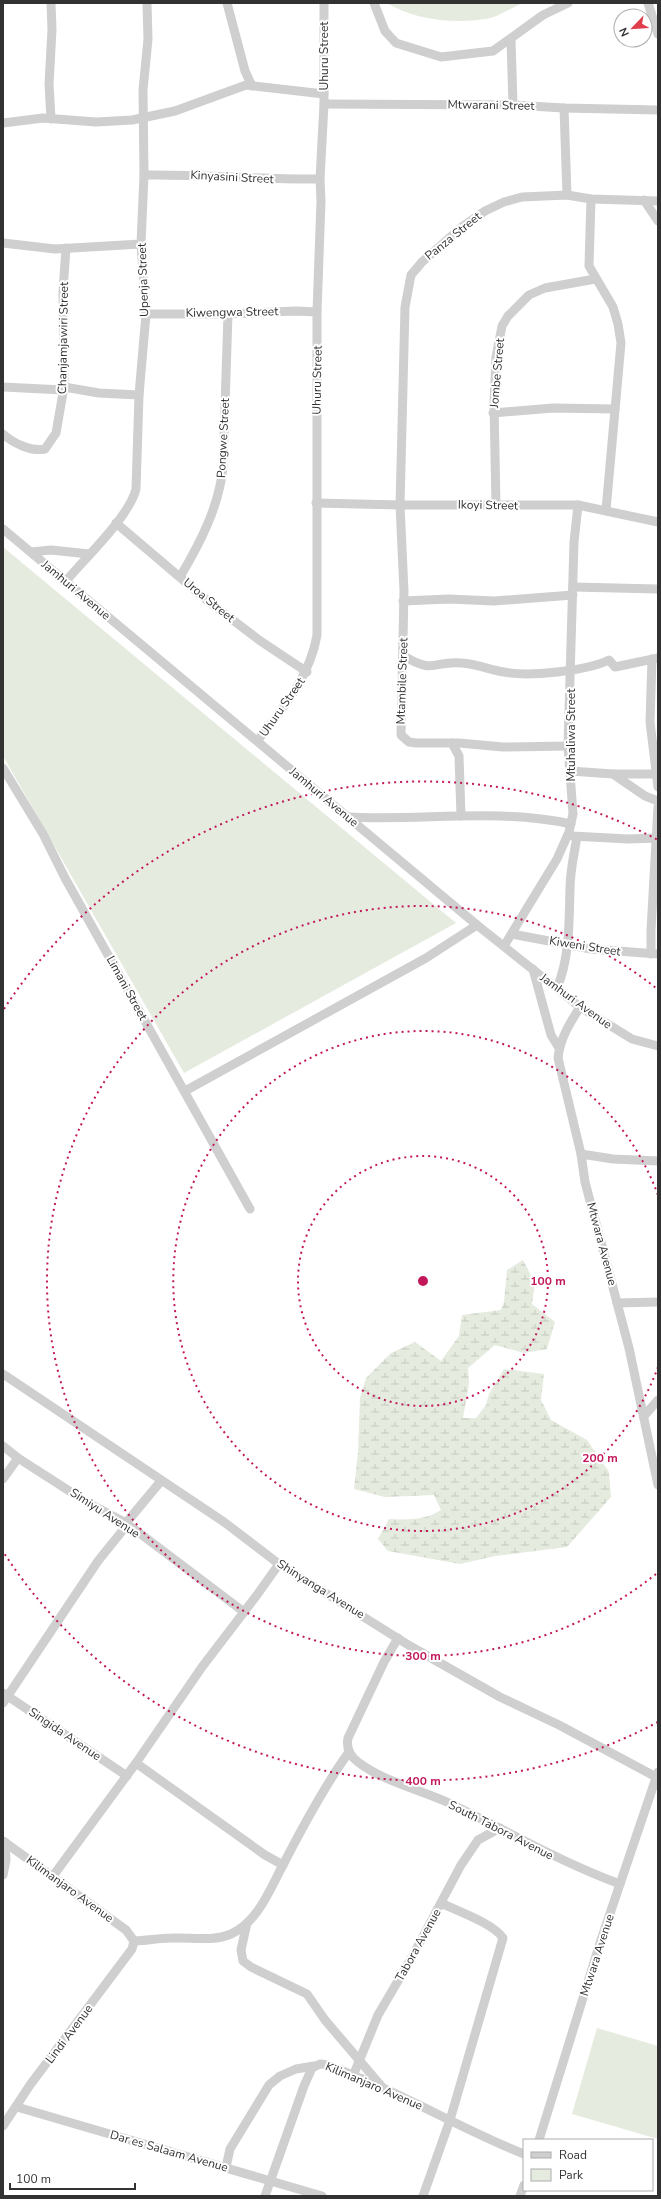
<svg xmlns="http://www.w3.org/2000/svg" width="661" height="2199" font-family="'Nunito Sans',sans-serif">
<style>
.wetland{fill:url(#wetland-marsh)}
.park{fill:#e5ebdf}
.lines{fill:none;stroke-linecap:round;stroke-linejoin:round}
.minor{stroke:#cfcfcf;stroke-width:9}
.ring{fill:none;stroke:#c2185b;stroke-width:2;stroke-dasharray:2 4}
.labels{text-anchor:middle;stroke-width:4;stroke-linejoin:round;paint-order:stroke}
.street-label{font-size:12px;fill:#323232;stroke:#fff}
.centre{fill:#c2185b;stroke:#fff;stroke-width:2}
.ring-label{font-size:12px;text-anchor:middle;font-weight:bold;fill:#c2185b;stroke:#fff;stroke-width:4;stroke-linejoin:round;paint-order:stroke}
</style>
<defs>
<pattern id="wetland-marsh" width="20" height="14" patternUnits="userSpaceOnUse"><rect width="20" height="14" fill="#e5ebdf"/><path d="M1 5h8M5 5V1M11 12h8M15 12V8" fill="none" stroke="#c5cac0"/></pattern>
</defs>
<rect width="100%" height="100%" fill="#fff"/>
<path class="wetland" d="M523,1260L535,1283L532,1304L555,1322L547,1349L524,1353L495,1345L468,1368L469,1383L463,1418H476L486,1405L489,1394L504,1369L544,1374L541,1400L551,1420L587,1440L609,1472L611,1497L567,1547L495,1556L460,1564L388,1551L378,1539L389,1519C408,1520 426,1520 441,1510L434,1495L385,1497L354,1489L358,1453L360,1398L366,1378L391,1353L415,1342L441,1361L459,1336L462,1315L501,1310L504,1302L507,1270Z"/>
<g class="park">
<path d="M387,3H523C511,8 498,17 486,19C454,24 414,20 387,3Z"/>
<polygon points="3,547 456,923 184,1073 3,756"/>
<polygon points="597,2028 658,2046 658,2139 572,2114"/>
</g>
<g class="lines">
<g class="minor">
<polyline points="51,3 52,30 49,84 51,119"/>
<polyline points="227,3 245,71 252,86"/>
<polyline points="374,3 385,31 396,43 441,57 493,51 543,15 568,3"/>
<polyline points="648,3 658,34"/>
<polyline points="511,40 513,105"/>
<polyline points="324,104 513,105 564,108 658,110"/>
<polyline points="564,108 567,195"/>
<polyline points="3,123 43,118 96,122 132,120 175,111 246,85 324,94"/>
<path d="M144,175C203,174 261,180 320,179"/>
<polyline points="591,199 589,266 613,307 618,324 621,343 606,510"/>
<polyline points="644,200 658,221"/>
<polyline points="3,243 55,249 141,244"/>
<polyline points="146,314 228,314 296,311 317,312"/>
<polyline points="3,387 63,390"/>
<polyline points="64,387 99,393 139,395"/>
<polyline points="493,413 553,408 615,409"/>
<path d="M3,434C13,443 31,452 45,449L56,433L64,387L63,291L66,248"/>
<polyline points="316,503 400,505 578,505 658,522"/>
<polyline points="496,506 494,404 496,357 502,326 508,316 529,295 545,288 595,279"/>
<polyline points="116,523 209,602 259,640 307,672"/>
<polyline points="3,529 477,925 580,1007 632,1039 658,1046"/>
<polyline points="31,552 51,550 89,554"/>
<path d="M180,577C200,543 219,507 223,467L228,314"/>
<path d="M66,581C86,557 129,517 136,489L139,395L146,314L141,244L144,175L143,90L148,39L147,3"/>
<polyline points="573,587 658,589"/>
<polyline points="403,601 449,599 494,601 573,595"/>
<path d="M404,656C435,675 434,660 462,663C477,664 490,670 504,672C529,677 586,671 609,660L615,667L658,658"/>
<polyline points="652,659 650,722 658,787"/>
<path d="M258,740C283,708 310,677 317,635V312L321,201L320,179L324,104V3"/>
<polyline points="452,743 459,756 461,816"/>
<polyline points="568,746 503,747 459,743 416,743 409,742 401,735 404,591 400,505 405,307 411,275 422,262 462,227 485,211 504,202 522,197 567,195 591,199 658,201"/>
<polyline points="3,768 43,834 65,878 250,1209"/>
<polyline points="570,771 613,774 658,774"/>
<polyline points="613,774 645,796 658,801"/>
<path d="M348,817C422,821 497,808 571,824"/>
<polyline points="572,836 628,839 658,838"/>
<polyline points="512,934 591,949 658,954"/>
<polyline points="504,946 557,859 569,832 573,814 568,746 574,542 578,505"/>
<polyline points="651,954 651,930 658,807"/>
<polyline points="533,969 551,1035 559,1048"/>
<path d="M557,988C570,957 569,921 570,889C570,871 574,854 577,837"/>
<path d="M580,1007C570,1023 560,1038 558,1058L581,1154L585,1182L629,1348L658,1485"/>
<polyline points="185,1091 426,958 477,925"/>
<polyline points="581,1154 613,1159 658,1161"/>
<polyline points="617,1303 658,1302"/>
<polyline points="3,1374 224,1522 279,1564 410,1646 500,1697 559,1725 658,1778"/>
<polyline points="644,1416 658,1400"/>
<polyline points="3,1446 18,1458 88,1503 126,1523 244,1612"/>
<polyline points="3,1479 18,1458"/>
<polyline points="126,1523 161,1481"/>
<path d="M398,1638L384,1662L348,1738C346,1748 350,1756 358,1762C382,1781 421,1790 449,1803C506,1830 560,1862 620,1884"/>
<polyline points="3,1693 127,1776"/>
<polyline points="3,1703 98,1561 127,1525"/>
<polyline points="136,1763 265,1855 283,1865"/>
<polyline points="3,1841 126,1930 134,1941"/>
<polyline points="3,1875 6,1860 5,1842"/>
<polyline points="53,1876 136,1763 202,1667 257,1595 279,1564"/>
<polyline points="247,1923 241,1950 243,1961 251,1967 307,1994 325,2020 382,2087"/>
<path d="M134,1941C146,1941 158,1938 171,1938C190,1937 212,1942 231,1934C258,1922 270,1889 283,1865C302,1828 325,1785 349,1752"/>
<polyline points="353,2076 378,2015 412,1957 461,1865 478,1840 500,1828"/>
<polyline points="17,2107 322,2196"/>
<polyline points="3,2126 30,2085 132,1949 134,1941"/>
<polyline points="539,2140 600,1943 658,1772"/>
<polyline points="226,2167 230,2149 269,2085 280,2076 296,2069 314,2066"/>
<path d="M265,2196L304,2086L312,2068L320,2064C332,2064 348,2074 360,2078C416,2101 468,2132 524,2154"/>
<path d="M423,2196L450,2120L503,1938C493,1923 457,1911 441,1903"/>
<polyline points="520,2196 524,2185"/>
</g>
</g>
<g class="ring">
<circle cx="423" cy="1281" r="125"/>
<path d="M658 1367A250 250 0 1 1 658 1195"/>
<path d="M656 1574A375 375 0 1 1 656 988"/>
<path d="M658 1722A500 500 0 0 1 4 1553M4 1009A500 500 0 0 1 658 840"/>
</g>
<g class="labels">
<g class="street-label">
<text transform="translate(324 56) rotate(-90)" y="4">Uhuru Street</text>
<text transform="translate(491 105) rotate(1)" y="4">Mtwarani Street</text>
<text transform="translate(232 177) rotate(3)" y="4">Kinyasini Street</text>
<text transform="translate(453 236) rotate(-39)" y="4">Panza Street</text>
<text transform="translate(143 280) rotate(-92)" y="4">Upenja Street</text>
<text transform="translate(232 312) rotate(-1)" y="4">Kiwengwa Street</text>
<text transform="translate(63 338) rotate(-89)" y="4">Chanjamjawiri Street</text>
<text transform="translate(497 373) rotate(-85)" y="4">Jombe Street</text>
<text transform="translate(317 380) rotate(-89)" y="4">Uhuru Street</text>
<text transform="translate(223 438) rotate(-87)" y="4">Pongwe Street</text>
<text transform="translate(488 505) rotate(1)" y="4">Ikoyi Street</text>
<text transform="translate(76 590) rotate(40)" y="4">Jamhuri Avenue</text>
<text transform="translate(209 600) rotate(39)" y="4">Uroa Street</text>
<text transform="translate(402 681) rotate(-88)" y="4">Mtambile Street</text>
<text transform="translate(282 707) rotate(-55)" y="4">Uhuru Street</text>
<text transform="translate(571 735) rotate(-90)" y="4">Mtuhaliwa Street</text>
<text transform="translate(324 797) rotate(40)" y="4">Jamhuri Avenue</text>
<text transform="translate(585 946) rotate(9)" y="4">Kiweni Street</text>
<text transform="translate(127 988) rotate(61)" y="4">Limani Street</text>
<text transform="translate(576 1001) rotate(36)" y="4">Jamhuri Avenue</text>
<text transform="translate(602 1244) rotate(75)" y="4">Mtwara Avenue</text>
<text transform="translate(105 1513) rotate(33)" y="4">Simiyu Avenue</text>
<text transform="translate(321 1589) rotate(32)" y="4">Shinyanga Avenue</text>
<text transform="translate(65 1734) rotate(34)" y="4">Singida Avenue</text>
<text transform="translate(501 1830) rotate(27)" y="4">South Tabora Avenue</text>
<text transform="translate(70 1889) rotate(36)" y="4">Kilimanjaro Avenue</text>
<text transform="translate(418 1945) rotate(-61)" y="4">Tabora Avenue</text>
<text transform="translate(597 1955) rotate(-72)" y="4">Mtwara Avenue</text>
<text transform="translate(69 2034) rotate(-53)" y="4">Lindi Avenue</text>
<text transform="translate(374 2086) rotate(23)" y="4">Kilimanjaro Avenue</text>
<text transform="translate(169 2151) rotate(16)" y="4">Dar es Salaam Avenue</text>
</g>
</g>
<circle cx="423" cy="1281" r="6" class="centre"/>
<g class="ring-label">
<text x="548" y="1285">100 m</text>
<text x="600" y="1462">200 m</text>
<text x="423" y="1660">300 m</text>
<text x="423" y="1785">400 m</text>
</g>
<rect width="661" height="2199" fill="none" stroke="#323232" stroke-width="8"/>
<rect x="523" y="2139" width="130" height="52" fill="#ffffff" stroke="#adadad"/>
<rect x="531" y="2152" width="20" height="6" fill="#cfcfcf" stroke="#adadad"/>
<text x="559" y="2159" font-size="12" fill="#323232">Road</text>
<rect x="531" y="2169" width="20" height="12" fill="#e5ebdf" stroke="#adadad"/>
<text x="559" y="2179" font-size="12" fill="#323232">Park</text>
<g transform="translate(633 28) rotate(245)"><circle r="19" fill="#ffffff" stroke="#adadad"/>
<path d="M0-3L7 15L0 10L-7 15Z" fill="#df3f4c"/>
<text y="-6" font-size="11" font-weight="bold" text-anchor="middle" fill="#323232">N</text>
</g>
<path d="M10 2183v6h125v-6" fill="none" stroke="#323232" stroke-width="2"/>
<text x="16" y="2183" font-size="12" fill="#323232" stroke="#ffffff" stroke-width="3" paint-order="stroke">100 m</text>
</svg>
